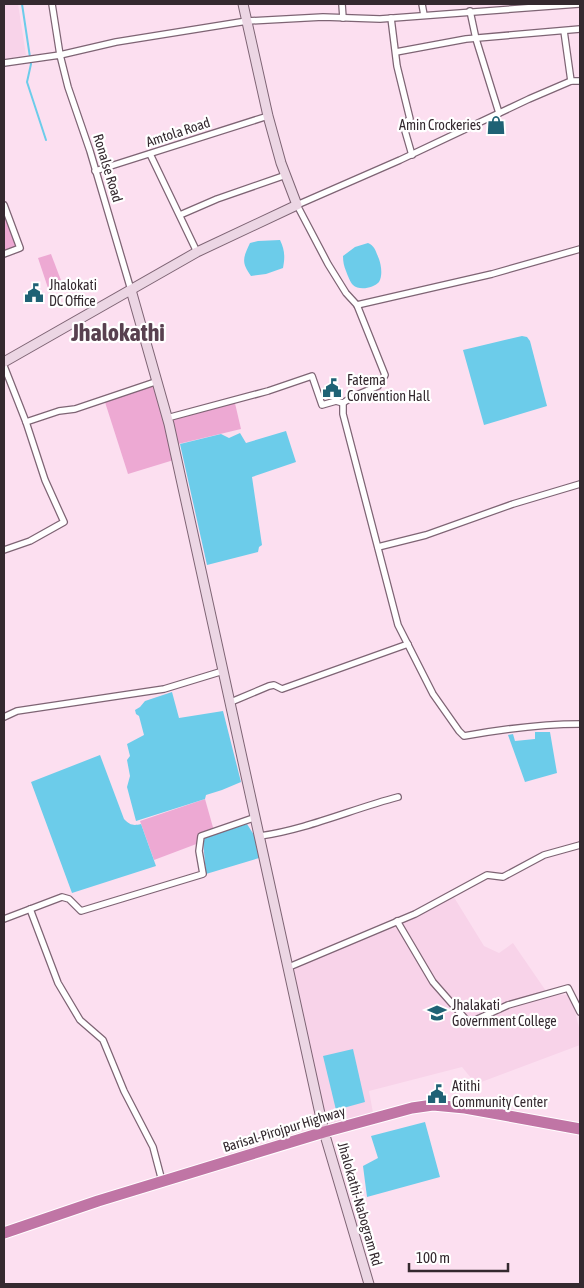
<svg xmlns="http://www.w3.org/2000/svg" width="584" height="1288" font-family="'Asap Condensed',sans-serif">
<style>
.built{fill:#f8d3e9}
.green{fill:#eda9d3}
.water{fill:#6cccea}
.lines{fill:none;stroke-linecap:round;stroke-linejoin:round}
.stream{stroke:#6cccea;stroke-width:2}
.street-casing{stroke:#7e6474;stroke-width:8}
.secondary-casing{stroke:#7e6474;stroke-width:11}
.highway-casing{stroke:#fff;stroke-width:13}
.street{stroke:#fff;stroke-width:5.5}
.secondary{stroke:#ecd6e4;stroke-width:9}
.highway{stroke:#c075a5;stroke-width:11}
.labels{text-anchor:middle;stroke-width:4.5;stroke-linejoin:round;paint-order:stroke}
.poi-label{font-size:14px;fill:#34292f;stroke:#fff;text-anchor:start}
.street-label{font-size:14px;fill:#34292f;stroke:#fff}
.town-label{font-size:24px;font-weight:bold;fill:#58404f;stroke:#fff}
</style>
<rect width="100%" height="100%" fill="#fcdff0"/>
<g class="built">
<polygon points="4,4 18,4 26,55 4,59"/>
<polygon points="452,894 484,946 499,953 513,943 548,994 571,995 580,1032 580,1045 476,1084 462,1067 369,1091 374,1118 324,1132 289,967"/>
</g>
<g class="green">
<polygon points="4,205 20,248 4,254"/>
<polygon points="51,254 62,283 48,288 38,258"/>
<polygon points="158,381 167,418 234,399 241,429 174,445 177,459 128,474 104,399"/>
<polygon points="205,799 214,831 208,833 199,843 154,860 140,821"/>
</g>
<g class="water">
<path d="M280,240C285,250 285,258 283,268L266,274L251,276C241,262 243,258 250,243L258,241Z"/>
<path d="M368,243C375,246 376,252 379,259C381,265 383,275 379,282C374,288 359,291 353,285C350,282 348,276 346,271C344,266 343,262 343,256L355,247Z"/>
<polygon points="522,336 527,337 530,341 547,406 484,425 463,350"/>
<polygon points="286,431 296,462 252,477 262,545 259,547 258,552 207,565 180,444 221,434 229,438 240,433 246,443"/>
<polygon points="172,692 179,718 223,711 241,782 222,790 206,795 205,799 136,821 127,787 130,776 127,760 130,756 127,744 144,735 139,716 136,714 135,710 140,707 145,701"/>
<polygon points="535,732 550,732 557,773 525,782 508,735 513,734 515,741 535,739"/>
<path d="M100,755L124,819C130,825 133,826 141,824L156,866L72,893L31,782Z"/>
<polygon points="247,824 254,835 259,858 206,874 203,841 206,837"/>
<polygon points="353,1049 365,1102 336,1110 323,1056"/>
<polygon points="425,1122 440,1177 367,1197 363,1166 378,1158 371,1136"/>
</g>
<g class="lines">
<polyline class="stream" points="22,4 31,64 27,82 46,140"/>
<g class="street-casing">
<g id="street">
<polyline points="52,4 60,55 116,42 247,21 323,17 380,19 579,4"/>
<polyline points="342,4 343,18"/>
<polyline points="422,4 424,15"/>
<polyline points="470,11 476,39 499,113"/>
<polyline points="391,18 397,66 410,119 403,124 412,155"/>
<polyline points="564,31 571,81"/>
<polyline points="396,52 466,39 580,29"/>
<polyline points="4,63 60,55 68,87 90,151 131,290"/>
<path d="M580,81H571L529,99L400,160L297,205L328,264L346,293L357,305L385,375L378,386L352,397L343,403V414L398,625L433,694L459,731L464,736C503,729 541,724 580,724"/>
<polyline points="150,154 197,252"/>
<polyline points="95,171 268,116"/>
<polyline points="4,205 20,248 4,254"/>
<polyline points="180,215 217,199 286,175"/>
<polyline points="357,305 492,274 580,249"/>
<polyline points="4,366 26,422 59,411 75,409 158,381"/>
<polyline points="167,418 268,391 312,376 322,405 336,401 343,403"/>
<polyline points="378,547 426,535 513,504 580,484"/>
<polyline points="4,550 30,541 64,522 45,480 26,422"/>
<polyline points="231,702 269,686 274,685 282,689 408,644"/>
<polyline points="4,717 17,711 164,689 223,671"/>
<path d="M260,836C308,829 352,809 398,797"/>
<polyline points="30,909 58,983 80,1020 103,1040 124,1091 153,1147 162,1181"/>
<polyline points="4,919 62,897 69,899 81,911 203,874 199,851 201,836 256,817"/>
<polyline points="397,921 433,982 469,1023 508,1005 568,988 580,1012"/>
<polyline points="289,967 415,914 487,875 503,877 544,855 580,845"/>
</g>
</g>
<g class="secondary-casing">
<g id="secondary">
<polyline points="131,290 169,424 324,1132 369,1284"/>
<polyline points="4,362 197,252 297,205 281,163 268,116 243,4"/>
</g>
</g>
<g class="highway-casing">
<polyline id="highway" points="4,1233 98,1201 324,1132 412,1108 433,1105 465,1108 580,1129"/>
</g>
<use href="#street" class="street"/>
<use href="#secondary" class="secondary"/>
<use href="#highway" class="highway"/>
</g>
<defs>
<g id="shop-bare" transform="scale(1.5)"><path d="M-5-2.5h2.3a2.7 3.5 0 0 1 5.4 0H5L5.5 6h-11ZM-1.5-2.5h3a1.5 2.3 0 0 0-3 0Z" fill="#1f6275" stroke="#fff" stroke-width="2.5" paint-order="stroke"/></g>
<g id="civic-bare" transform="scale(1.5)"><path d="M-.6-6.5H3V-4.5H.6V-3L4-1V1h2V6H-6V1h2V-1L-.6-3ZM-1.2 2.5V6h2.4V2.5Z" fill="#1f6275" stroke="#fff" stroke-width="2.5" paint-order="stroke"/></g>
<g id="university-bare" transform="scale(1.5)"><path d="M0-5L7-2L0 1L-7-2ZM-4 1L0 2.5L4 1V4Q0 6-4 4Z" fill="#1f6275" stroke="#fff" stroke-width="2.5" paint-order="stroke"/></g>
</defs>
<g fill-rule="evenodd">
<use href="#shop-bare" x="496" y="125"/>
<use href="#civic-bare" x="34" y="293"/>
<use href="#civic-bare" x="332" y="388"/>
<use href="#university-bare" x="437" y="1013"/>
<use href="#civic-bare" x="437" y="1094"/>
</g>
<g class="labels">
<g class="poi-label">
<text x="481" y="130" text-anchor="end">Amin Crockeries</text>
<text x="49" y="290">Jhalokati<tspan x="49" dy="16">DC Office</tspan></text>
<text x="347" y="385">Fatema<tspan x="347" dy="16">Convention Hall</tspan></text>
<text x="452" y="1010">Jhalakati<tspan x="452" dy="16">Government College</tspan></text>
<text x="452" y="1091">Atithi<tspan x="452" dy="16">Community Center</tspan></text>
</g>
<g class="street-label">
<text transform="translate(178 132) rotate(-18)" y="5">Amtola Road</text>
<text transform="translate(108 168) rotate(73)" y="5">Ronalse Road</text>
<text transform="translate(284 1129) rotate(-17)" y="5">Barisal-Pirojpur Highway</text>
<text transform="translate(360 1204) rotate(74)" y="5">Jhalokathi-Nabogram Rd</text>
</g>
<g class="town-label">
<text x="118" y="341">Jhalokathi</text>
</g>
</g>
<rect width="584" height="1288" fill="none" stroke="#34292f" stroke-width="10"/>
<path d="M409 1263v8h99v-8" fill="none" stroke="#34292f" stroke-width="2.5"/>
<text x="416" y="1263" font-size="15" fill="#34292f" stroke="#ffffff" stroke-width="4" paint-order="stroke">100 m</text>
</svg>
